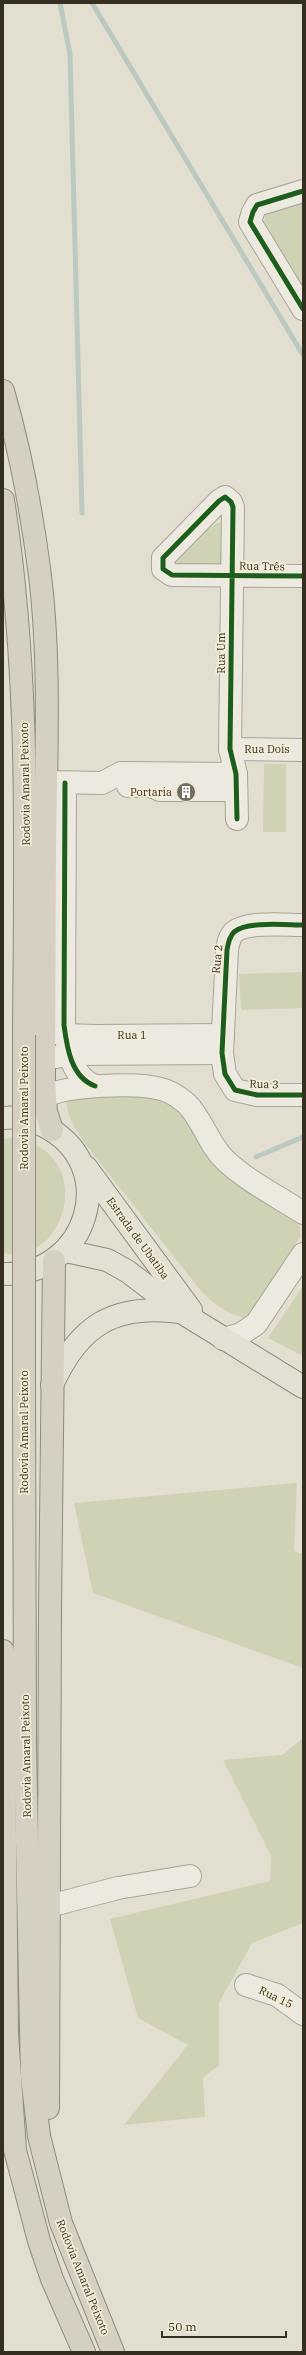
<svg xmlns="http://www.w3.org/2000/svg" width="306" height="2355" font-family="'IBM Plex Serif',serif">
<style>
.green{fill:#cfd2b5}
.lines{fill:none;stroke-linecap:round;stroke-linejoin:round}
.stream{stroke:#bac9c1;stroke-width:5}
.minor-casing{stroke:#a8a499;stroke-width:24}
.major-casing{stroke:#8e8a80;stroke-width:24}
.highway-casing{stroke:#8e8a80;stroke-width:24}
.minor{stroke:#ece9e1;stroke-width:22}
.major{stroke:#e3e0d4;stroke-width:22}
.highway{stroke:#d6d0c2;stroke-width:22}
.highway-bridge-casing{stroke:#8e8a80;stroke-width:24;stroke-linecap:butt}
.highway-bridge{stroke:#d6d0c2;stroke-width:22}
.cycleway-casing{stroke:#f3edd8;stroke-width:8}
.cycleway{stroke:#1b5e20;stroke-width:5}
.labels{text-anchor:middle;stroke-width:3.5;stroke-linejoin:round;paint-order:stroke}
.street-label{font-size:11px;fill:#372e22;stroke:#f3edd8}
.poi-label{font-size:11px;fill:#372e22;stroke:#f3edd8;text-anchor:end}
</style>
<rect width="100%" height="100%" fill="#e2dfd1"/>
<g class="green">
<polygon points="303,200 303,290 264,222 266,213"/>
<polygon points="217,523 222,523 223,565 177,564 176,560 188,545"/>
<polygon points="264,764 286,764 286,832 263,832"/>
<polygon points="303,972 303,1008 241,1010 239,974"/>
<path d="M150,1097L175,1104L300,1226V1237L254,1308L245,1318C227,1314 214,1304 201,1291L86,1145C75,1129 67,1117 66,1098Z"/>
<path d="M12,1138C25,1141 38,1144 48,1153C86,1189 56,1263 3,1253V1139Z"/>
<polygon points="303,1286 303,1356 268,1338"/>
<polygon points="297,1483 294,1551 303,1554 303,1668 93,1593 74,1503"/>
<polygon points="303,1738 303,1923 252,1943 219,2003 219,2065 203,2078 205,2117 124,2125 188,2045 138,2018 110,1919 270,1881 271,1856 223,1760 282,1755"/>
</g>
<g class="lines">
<g class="stream">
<polyline points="60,3 70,54 82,513"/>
<polyline points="92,3 303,355"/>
<polyline points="256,1157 303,1137"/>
</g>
<g class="minor-casing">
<g id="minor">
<polyline points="303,191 257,205 253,212 250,222 303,309"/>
<polyline points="230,749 303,750"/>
<polyline points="50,782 102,783 121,773 236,774"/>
<path d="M65,783L64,1025C67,1048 71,1077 95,1086"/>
<polyline points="128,786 151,786 160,790 236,790"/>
<polyline points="237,819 236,774 230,749 233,507 231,502 225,497 219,501 163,558 163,569 172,575 303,576"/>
<path d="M303,925C286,925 247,921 234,932C229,937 228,944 227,950L222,1053L225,1074L235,1090L257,1095H303"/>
<polyline points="52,1032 65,1035 95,1036 223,1035"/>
<polyline points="56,1057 69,1054 222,1053"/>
<path d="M44,1097C66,1085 137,1082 161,1089C171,1091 180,1098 187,1104C203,1120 208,1144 225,1160C247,1181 277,1196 303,1213"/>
<polyline points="223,1339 241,1334 256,1324 303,1254"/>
<polyline points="49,1906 118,1888 190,1876"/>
<polyline points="246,1985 277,1995 303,2014"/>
</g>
</g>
<g class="major-casing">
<g id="major">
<path d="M3,1118C17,1116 32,1120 44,1126C122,1165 88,1277 3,1274"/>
<polyline points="86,1167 191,1310"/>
<polyline points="66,1251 107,1260 127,1271 181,1312 303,1387"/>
<path d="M52,1385C79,1325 114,1303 181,1312"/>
</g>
</g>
<g class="highway-casing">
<g id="highway">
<path d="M3,391C20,449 31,508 39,568C51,657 46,757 45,847C44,924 44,1002 44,1080L46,1112L52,1130"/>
<path d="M3,500C31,677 25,856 24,1035"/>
<polyline points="24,1377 25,1746 32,2076 39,2136 61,2223 113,2352"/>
<polyline points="3,1651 7,2034 15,2150 39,2241 52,2279 84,2352"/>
<polyline points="48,2108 50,1609 54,1261"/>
</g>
</g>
<use href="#minor" class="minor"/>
<use href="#major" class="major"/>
<use href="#highway" class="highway"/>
<g class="highway-bridge-casing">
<polyline id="highway-bridge" points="24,1035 24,1377"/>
</g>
<use href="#highway-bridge" class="highway-bridge"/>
<g class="cycleway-casing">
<g id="cycleway">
<polyline points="303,191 257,205 253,212 250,222 303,309"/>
<path d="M65,783L64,1025C67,1048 71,1077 95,1086"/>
<polyline points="237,819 236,774 230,749 233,507 231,502 225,497 219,501 163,558 163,569 172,575 303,576"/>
<path d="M303,925C286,925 247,921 234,932C229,937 228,944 227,950L222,1053L225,1074L235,1090L257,1095H303"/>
</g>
</g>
<use href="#cycleway" class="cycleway"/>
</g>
<defs>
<g id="building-disc" transform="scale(1)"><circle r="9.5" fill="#736c5f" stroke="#f3edd8"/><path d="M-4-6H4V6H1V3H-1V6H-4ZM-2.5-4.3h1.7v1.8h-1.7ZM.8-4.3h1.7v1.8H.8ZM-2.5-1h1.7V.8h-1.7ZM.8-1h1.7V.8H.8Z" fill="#fff"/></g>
</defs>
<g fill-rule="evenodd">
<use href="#building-disc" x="186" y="792"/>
</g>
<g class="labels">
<g class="street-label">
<text transform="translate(262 566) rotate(1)" y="4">Rua Três</text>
<text transform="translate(221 653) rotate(-90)" y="4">Rua Um</text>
<text x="267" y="753">Rua Dois</text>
<text transform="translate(25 784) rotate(-91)" y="4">Rodovia Amaral Peixoto</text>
<text transform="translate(217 959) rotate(-84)" y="4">Rua 2</text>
<text x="132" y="1039">Rua 1</text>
<text transform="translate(264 1084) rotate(2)" y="4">Rua 3</text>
<text transform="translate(24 1108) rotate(-90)" y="4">Rodovia Amaral Peixoto</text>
<text transform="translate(138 1238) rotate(54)" y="4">Estrada de Ubatiba</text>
<text transform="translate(24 1432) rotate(-90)" y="4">Rodovia Amaral Peixoto</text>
<text transform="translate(26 1756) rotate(-91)" y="4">Rodovia Amaral Peixoto</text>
<text transform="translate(276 1997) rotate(26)" y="4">Rua 15</text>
<text transform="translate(83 2277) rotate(68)" y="4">Rodovia Amaral Peixoto</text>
</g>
<g class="poi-label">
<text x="172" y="796">Portaria</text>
</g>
</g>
<rect width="306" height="2355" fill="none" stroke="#372e22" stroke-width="8"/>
<path d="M162 2331v6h124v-6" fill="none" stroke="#372e22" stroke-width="2"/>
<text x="168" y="2331" font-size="12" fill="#372e22" stroke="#f3edd8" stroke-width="3" paint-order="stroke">50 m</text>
</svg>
